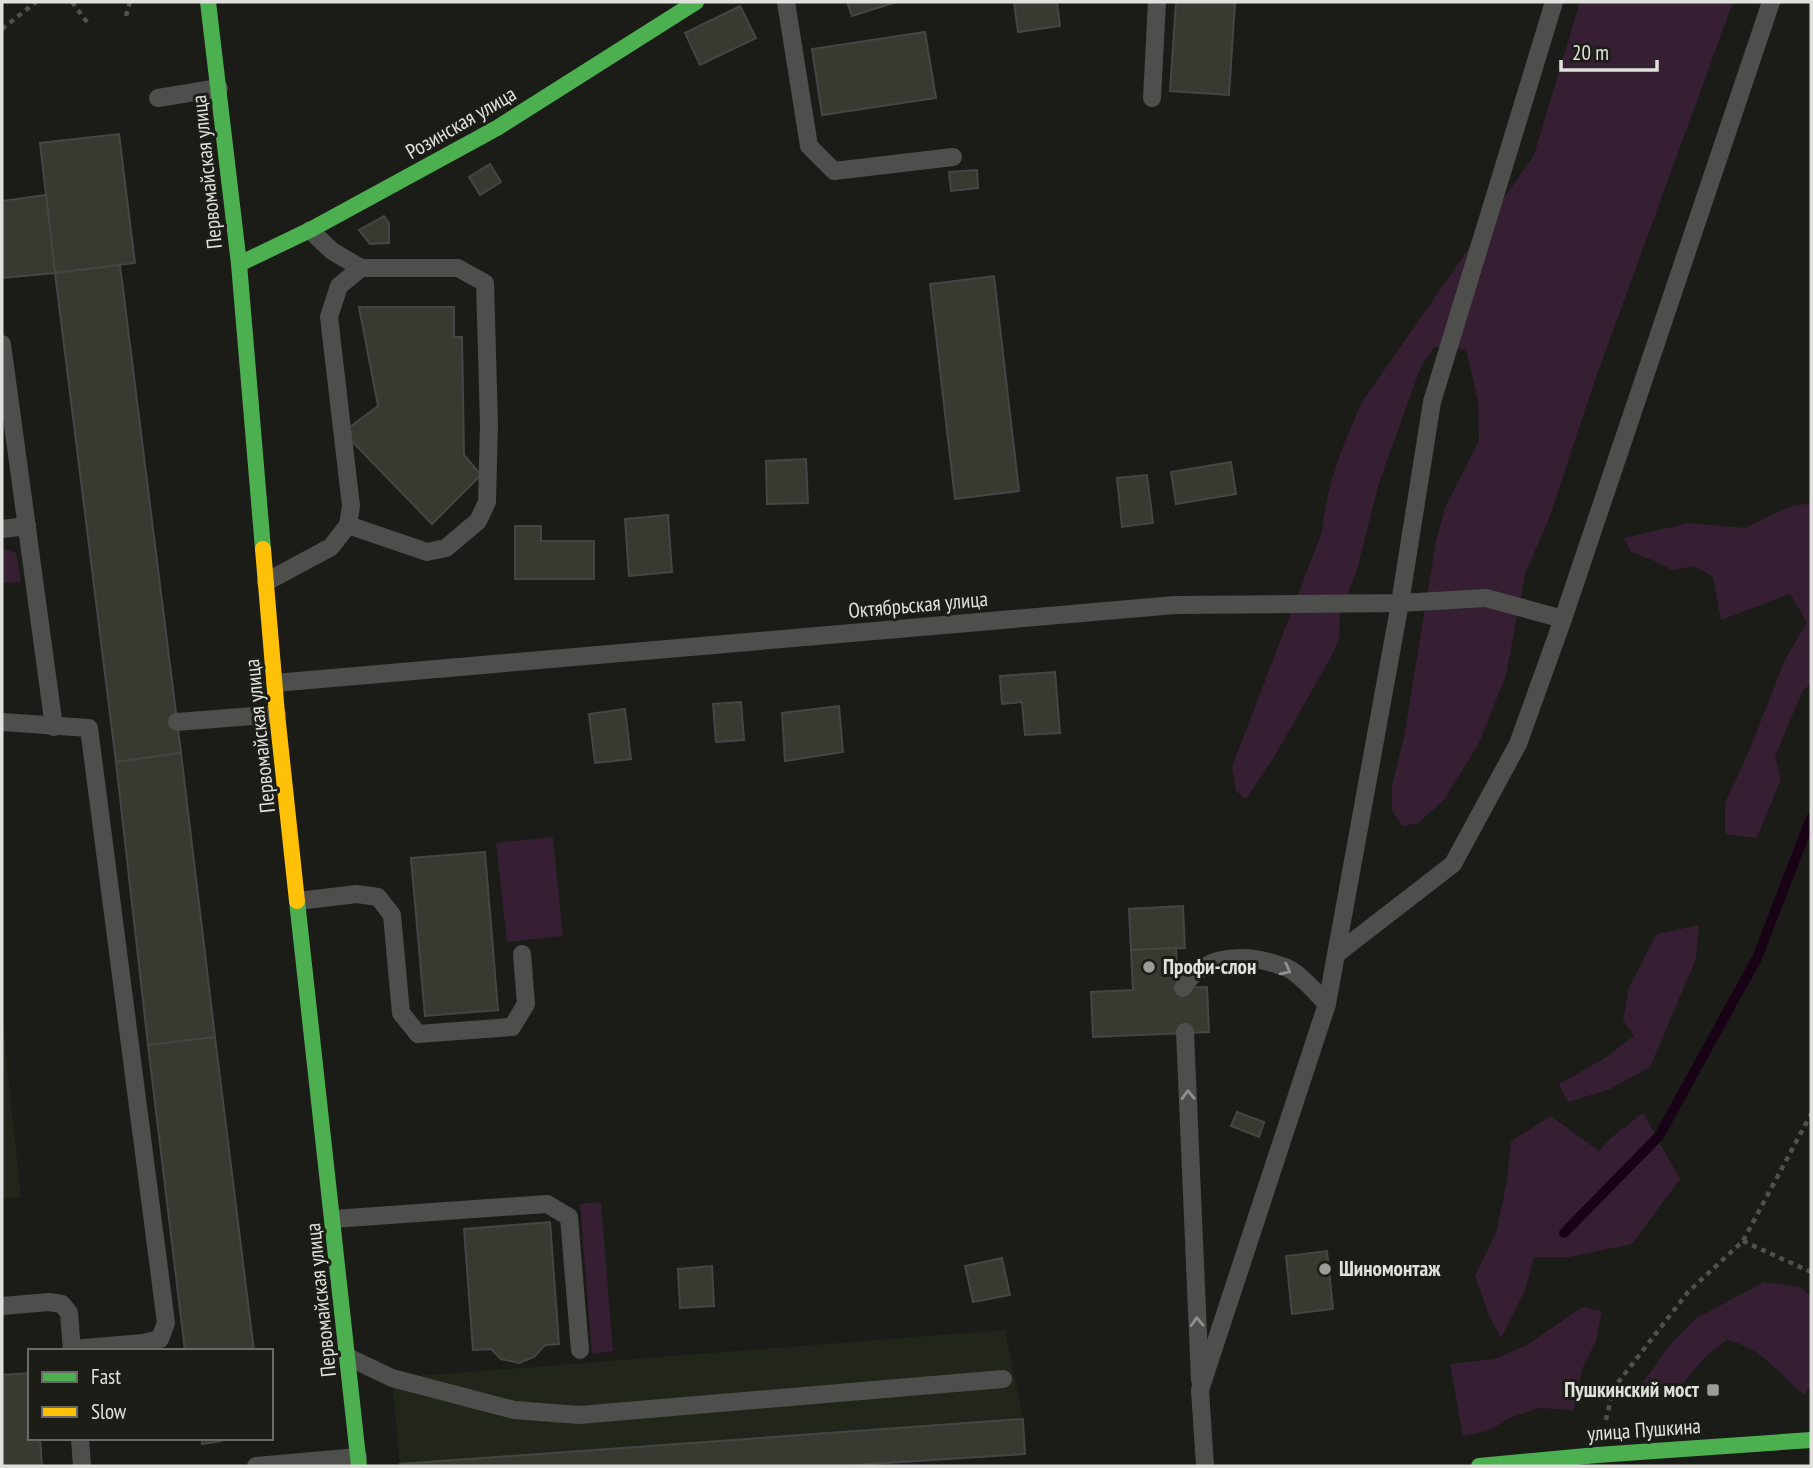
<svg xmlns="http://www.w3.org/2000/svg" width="1813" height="1468" font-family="'PT Sans Narrow',sans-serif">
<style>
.built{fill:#22251a}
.green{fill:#361e33}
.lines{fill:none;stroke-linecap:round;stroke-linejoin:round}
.stream{stroke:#180316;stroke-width:10}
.building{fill:#383a31;stroke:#454643;stroke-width:2}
.path{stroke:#50514e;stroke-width:4.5;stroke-dasharray:5 5;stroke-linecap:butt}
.lane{stroke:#4e4e4c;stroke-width:18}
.fast{stroke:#4caf50;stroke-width:16}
.slow{stroke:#ffc107;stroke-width:16}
.oneway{stroke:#90908d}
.poi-dot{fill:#9b9c98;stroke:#1c1d17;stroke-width:2.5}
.labels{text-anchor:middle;stroke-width:6;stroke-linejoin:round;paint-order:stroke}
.street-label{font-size:21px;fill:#e0e1dd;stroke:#1c1d17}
.poi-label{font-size:21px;font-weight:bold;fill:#e0e1dd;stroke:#1c1d17;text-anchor:start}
</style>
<rect width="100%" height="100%" fill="#1b1c18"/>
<g class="built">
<polygon points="2,1017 21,1197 2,1199"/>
<polygon points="1005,1330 1023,1419 1025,1454 840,1466 400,1466 392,1378"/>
</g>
<g class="green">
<path d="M1580,2H1733L1595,380L1550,516L1525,574L1506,675L1479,743L1444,800L1418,823L1403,826L1392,811V785L1404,737L1436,541L1446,505L1479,441L1478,401L1466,349L1434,347L1421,366L1379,483L1357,569L1340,615L1339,639L1331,657L1274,757L1246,799L1236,791L1232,767L1322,532C1326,486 1343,444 1362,402L1534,155Z"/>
<polygon points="1811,503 1811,683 1802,692 1775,757 1781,779 1757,838 1725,834 1725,803 1749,751 1785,660 1807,622 1790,594 1721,620 1713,577 1695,566 1672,570 1657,562 1631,552 1624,538 1689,523 1745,528 1788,507"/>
<polygon points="2,548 16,553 21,582 2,583"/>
<polygon points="553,837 563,936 507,942 496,843"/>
<polygon points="1699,925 1696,959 1650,1067 1608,1090 1568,1102 1559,1084 1605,1058 1634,1036 1623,1020 1629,987 1657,934"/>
<polygon points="1643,1113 1680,1179 1632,1244 1570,1257 1534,1257 1525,1291 1501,1338 1488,1313 1475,1276 1496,1233 1507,1181 1511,1141 1551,1116 1599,1151 1611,1138"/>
<polygon points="601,1202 613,1351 592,1354 580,1204"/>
<path d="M1764,1282L1800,1287L1811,1296V1385L1804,1395C1778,1373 1762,1348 1727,1340L1708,1354L1669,1399L1662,1400L1641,1395V1385L1670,1345L1695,1319Z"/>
<polygon points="1582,1307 1602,1311 1596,1341 1582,1369 1574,1410 1539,1408 1511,1417 1488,1431 1463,1436 1450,1364 1494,1359 1527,1345"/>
</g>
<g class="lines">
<polyline class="stream" points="1564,1233 1659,1136 1757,958 1811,818"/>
</g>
<g class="building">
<polygon points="847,2 896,2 852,16"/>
<polygon points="1014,2 1057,2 1060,26 1018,32"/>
<polygon points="1176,2 1235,2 1229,95 1170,91"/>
<polygon points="740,6 756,38 700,65 685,33"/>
<polygon points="925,32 936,98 822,115 812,49"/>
<polygon points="119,134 135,263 55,273 40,143"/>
<polygon points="490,164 501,182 480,195 469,177"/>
<polygon points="977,170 978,188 951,191 949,172"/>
<polygon points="46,195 55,273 2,278 2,201"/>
<polygon points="384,216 389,223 389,243 370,244 359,230"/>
<polygon points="120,265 181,753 116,762 55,273"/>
<polygon points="994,276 1019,491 955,499 930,284"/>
<polygon points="359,307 454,307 454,337 462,337 464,455 481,475 432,524 343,432 378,406"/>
<polygon points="806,459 808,503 767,504 766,461"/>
<polygon points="1231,462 1236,494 1176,504 1171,472"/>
<polygon points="1147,475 1153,523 1122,527 1117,478"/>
<polygon points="668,515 672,572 629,576 625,519"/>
<polygon points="515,526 541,526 541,541 594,541 594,579 515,579"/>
<polygon points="1055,672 1060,733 1025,735 1022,702 1002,704 1000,676"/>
<polygon points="741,702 744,740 716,742 713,704"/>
<polygon points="839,706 843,752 785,761 782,713"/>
<polygon points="625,709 631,759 595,763 589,714"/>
<polygon points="181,753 215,1037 148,1045 116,762"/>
<polygon points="485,852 498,1010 425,1016 411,858"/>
<polygon points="1183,906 1185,948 1131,950 1129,909"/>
<polygon points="1176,948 1178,988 1207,987 1209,1032 1093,1037 1091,992 1133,990 1131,950"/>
<polygon points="215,1037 254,1351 185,1351 148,1045"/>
<polygon points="1237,1112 1264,1122 1259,1137 1231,1126"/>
<polygon points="550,1222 559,1344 545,1345 534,1357 519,1363 501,1359 491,1349 473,1350 464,1229"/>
<polygon points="1327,1251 1333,1309 1292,1314 1286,1256"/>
<polygon points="1002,1258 1010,1295 973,1302 965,1266"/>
<polygon points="712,1266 714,1306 680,1308 678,1269"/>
<polygon points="30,1373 30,1438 40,1438 42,1466 2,1466 2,1375"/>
<polygon points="1023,1419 1025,1454 840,1466 400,1466 400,1464"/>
<polygon points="202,1438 222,1438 222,1441 202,1444"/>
</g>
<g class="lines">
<g class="path">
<polyline points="72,2 87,22"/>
<polyline points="126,16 130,2"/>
<polyline points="2,29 36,2"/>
<polyline points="1743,1241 1811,1272"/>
<polyline points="1606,1420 1613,1389 1688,1292 1743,1241 1811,1114"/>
</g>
<g class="lane">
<polyline points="786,2 809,146 834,171 953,157"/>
<polyline points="158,98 219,88"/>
<polyline points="1152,98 1157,2"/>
<polyline points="310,230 332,251 361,268 458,268 485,283 489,425 487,502 478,521 446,548 427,552 348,525"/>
<polyline points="2,344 54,727"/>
<polyline points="2,529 27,526"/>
<polyline points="266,582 331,547 348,525 351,506 329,317 339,286 361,268"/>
<polyline points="275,683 1175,605 1400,603 1486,598 1563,619"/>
<polyline points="2,722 89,728 166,1323 160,1339 143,1343 72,1349"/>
<polyline points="177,722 277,714"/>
<polyline points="298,901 357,894 378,897 392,915 401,1013 418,1034 512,1027 526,1004 522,954"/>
<polyline points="1338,953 1453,864 1518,744 1563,619 1771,2"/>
<path d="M1183,988C1202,955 1242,953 1276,964C1280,966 1287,967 1291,970C1304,978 1316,993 1327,1004"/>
<polyline points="1185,1032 1200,1380"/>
<polyline points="333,1219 547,1204 569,1217 580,1350"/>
<polyline points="2,1306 49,1302 62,1304 69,1313 72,1351"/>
<polyline points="348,1357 392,1378 514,1410 579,1415 1003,1379"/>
<polyline points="80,1438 82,1466"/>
<polyline points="256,1466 358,1457"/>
<polyline points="1205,1466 1200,1390 1327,1004 1400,603 1432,402 1554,2"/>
</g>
<g class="fast">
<polyline points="208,2 239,264 263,549"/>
<polyline points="239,264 310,230 497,128 696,2"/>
<polyline points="297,901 359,1466"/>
<polyline points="1479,1466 1597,1455 1811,1440"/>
</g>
<polyline class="slow" points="263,549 277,714 297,901"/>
</g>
<defs><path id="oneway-chevron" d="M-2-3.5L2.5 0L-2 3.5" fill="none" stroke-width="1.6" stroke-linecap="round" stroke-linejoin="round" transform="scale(1.75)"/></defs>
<g class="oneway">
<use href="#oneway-chevron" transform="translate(1286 970) rotate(27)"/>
<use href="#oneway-chevron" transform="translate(1188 1095) rotate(-92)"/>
<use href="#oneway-chevron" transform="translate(1197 1322) rotate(-92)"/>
</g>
<g class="poi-dot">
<circle cx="1149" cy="967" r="7"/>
<circle cx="1325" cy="1269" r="7"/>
<rect x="1706" y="1383" width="14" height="14" rx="3.5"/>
</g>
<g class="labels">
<g class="street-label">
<text transform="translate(461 123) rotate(-30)" y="7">Розинская улица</text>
<text transform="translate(207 172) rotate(-96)" y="7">Первомайская улица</text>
<text transform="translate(918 605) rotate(-5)" y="7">Октябрьская улица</text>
<text transform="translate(260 736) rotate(-96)" y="7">Первомайская улица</text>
<text transform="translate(321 1300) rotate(-96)" y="7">Первомайская улица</text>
<text transform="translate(1644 1430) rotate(-4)" y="7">улица Пушкина</text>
</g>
<g class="poi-label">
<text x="1163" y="974">Профи-слон</text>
<text x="1339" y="1276">Шиномонтаж</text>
<text x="1699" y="1397" text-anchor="end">Пушкинский мост</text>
</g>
</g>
<rect width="1813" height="1468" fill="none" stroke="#e0e1dd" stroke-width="7"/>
<rect x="28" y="1349" width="245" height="91" fill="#1c1d17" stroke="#6a6b66" stroke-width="2"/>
<rect x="42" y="1372" width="35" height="10" fill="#4caf50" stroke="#6a6b66" stroke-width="2"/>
<text x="91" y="1384" font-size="21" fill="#e0e1dd">Fast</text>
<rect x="42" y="1407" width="35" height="10" fill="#ffc107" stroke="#6a6b66" stroke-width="2"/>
<text x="91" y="1419" font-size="21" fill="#e0e1dd">Slow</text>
<path d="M1561 60v10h96v-10" fill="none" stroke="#e0e1dd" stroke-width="3.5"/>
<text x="1572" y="60" font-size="21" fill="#e0e1dd" stroke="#1c1d17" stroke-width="5" paint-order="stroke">20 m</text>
</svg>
